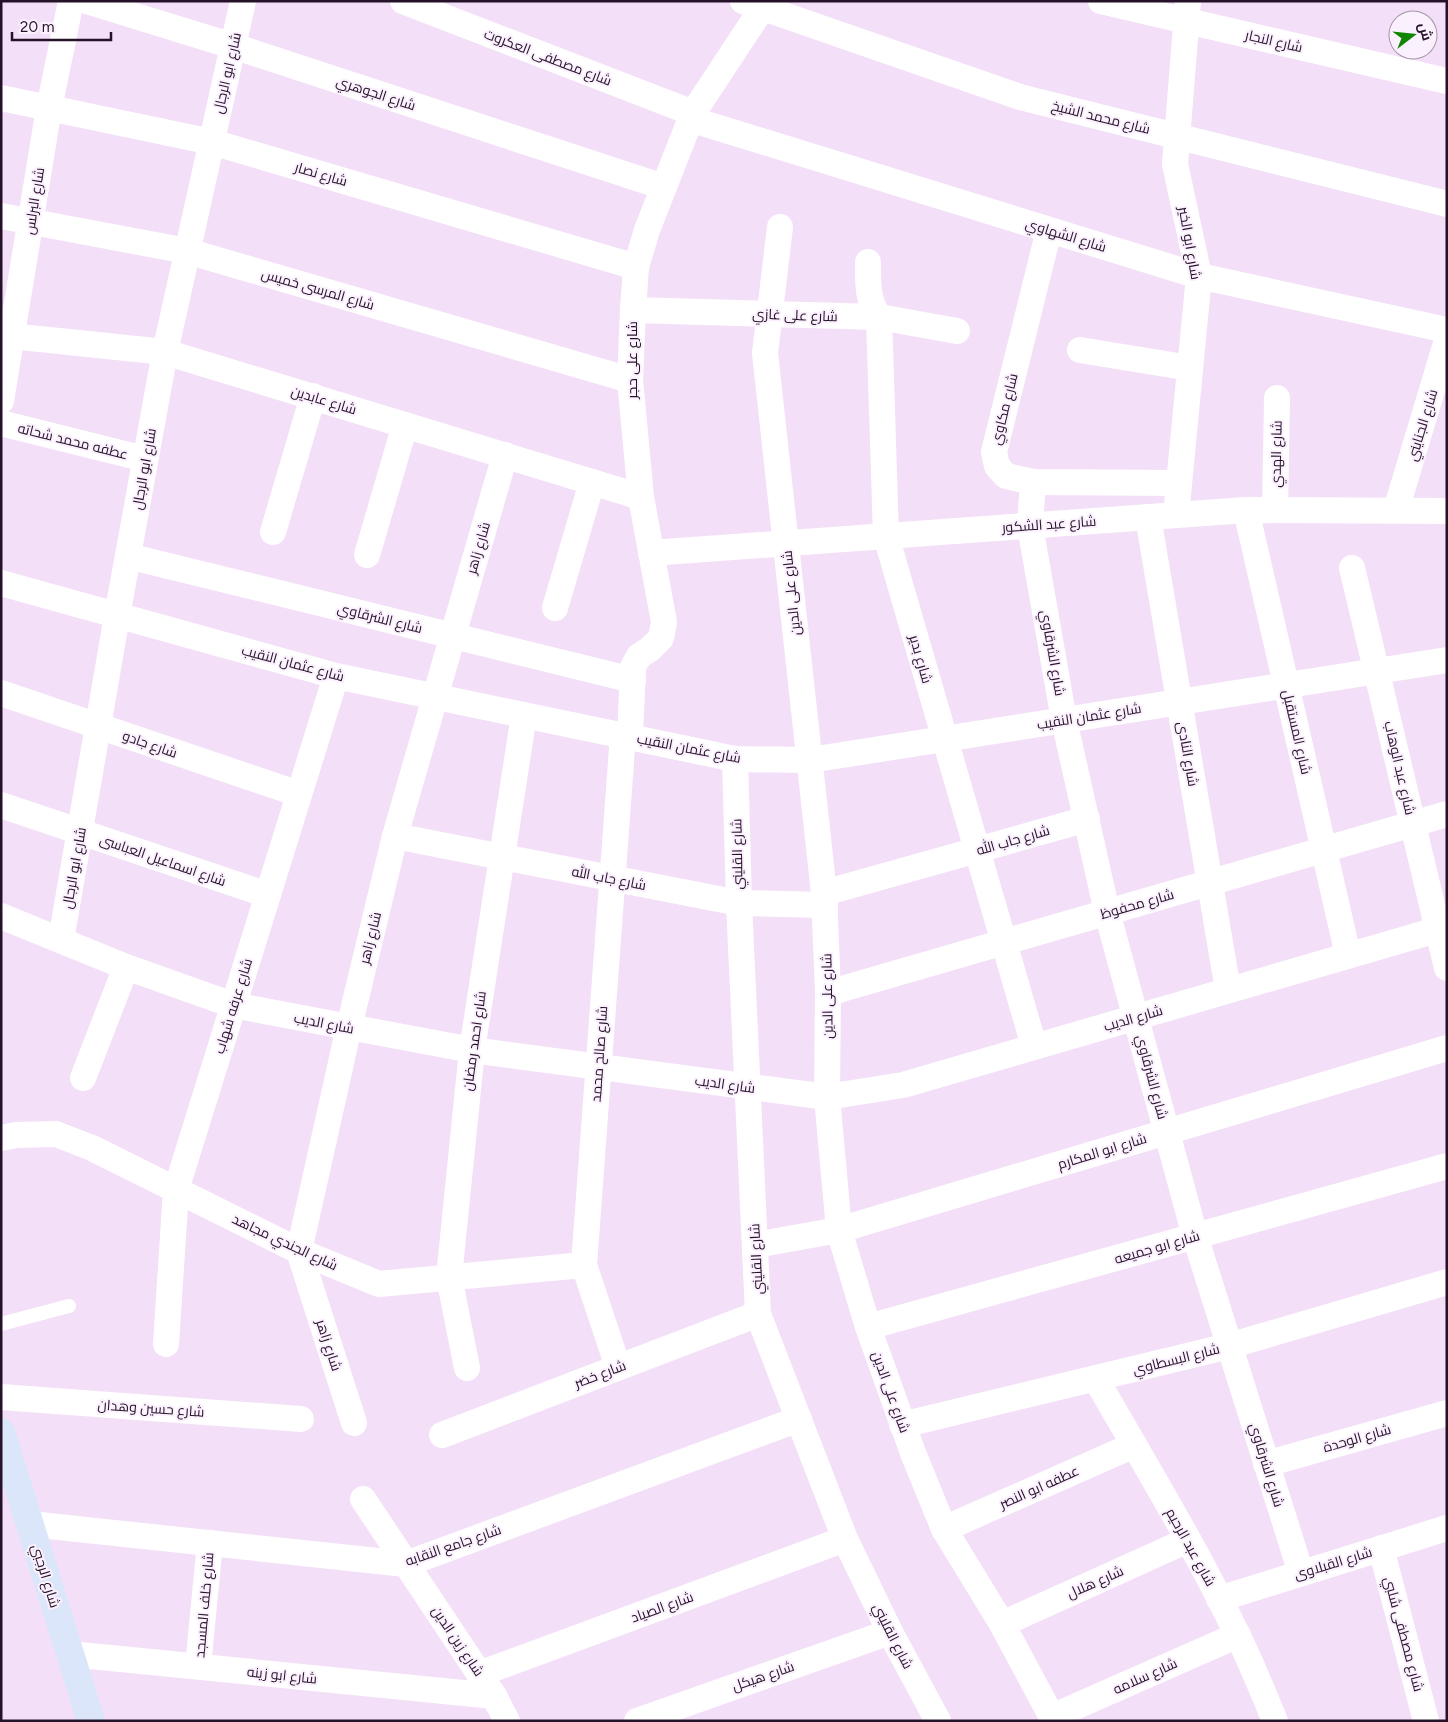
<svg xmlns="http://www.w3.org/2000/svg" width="1448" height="1722" font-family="Figtree,Cairo,sans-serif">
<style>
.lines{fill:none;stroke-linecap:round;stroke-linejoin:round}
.lane{stroke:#fff;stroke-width:14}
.street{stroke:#fff;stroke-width:26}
.secondary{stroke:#dbe6fb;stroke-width:28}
.labels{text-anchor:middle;stroke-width:4;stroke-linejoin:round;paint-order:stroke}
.street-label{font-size:14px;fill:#251228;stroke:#fbf0fd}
</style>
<rect width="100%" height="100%" fill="#f4dff8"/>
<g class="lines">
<polyline class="lane" points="1,1324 69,1306"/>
<g class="street">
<polyline points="87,1 233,46 664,187"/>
<polyline points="403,1 693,113"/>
<polyline points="743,1 1020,97 1447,204"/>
<polyline points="1101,1 1447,81"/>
<polyline points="1,98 212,142 636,267"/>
<polyline points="690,119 1199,276 1447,330"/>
<polyline points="1,216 187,251 630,380"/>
<polyline points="780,227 765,353 824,893 828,993 827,1097 839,1230 868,1327 913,1453 944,1529 1002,1624 1054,1721"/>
<polyline points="1049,230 994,452 997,466 1006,476 1033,482 1178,483"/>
<path d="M868,262C868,283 867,300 879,317L886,536L1034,1046"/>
<polyline points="633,310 879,317 957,331"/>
<polyline points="1,335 165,352 641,497"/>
<polyline points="1080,350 1190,368"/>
<polyline points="1,401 49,108 71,1"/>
<polyline points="1,423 145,459"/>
<polyline points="1033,482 1030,526 1064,720 1107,912 1195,1236 1301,1573"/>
<polyline points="1246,510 1348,955"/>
<polyline points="1275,510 1277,398"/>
<polyline points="1396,510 1447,340"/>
<polyline points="1176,515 1199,276 1175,164 1188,1"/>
<polyline points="1148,517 1228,990"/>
<polyline points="273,532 313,396"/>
<polyline points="651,553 1246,510 1447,511"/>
<polyline points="367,555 405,425"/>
<polyline points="128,556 633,680"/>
<polyline points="1352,568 1447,968"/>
<polyline points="1,583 336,676 735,759 810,760 1447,660"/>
<polyline points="555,608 592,482"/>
<polyline points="1,693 299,794"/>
<polyline points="630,737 633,667 639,656 650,649 661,638 664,622 641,497 630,380 633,310 636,267 647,230 693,113 767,1"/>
<polyline points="735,759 739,903 758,1314 845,1539 890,1632 938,1721"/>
<polyline points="1,805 268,895"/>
<polyline points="395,836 739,903 825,905"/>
<polyline points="824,893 1087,819"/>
<polyline points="1,916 126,967 233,1005 349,1027 472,1050 827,1097 903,1085 1447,927"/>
<polyline points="61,940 117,616 165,352 243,1"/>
<polyline points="828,993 1447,814"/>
<polyline points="83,1078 126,967"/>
<polyline points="1,1138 16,1135 56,1134 92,1148 299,1251 379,1284 584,1265"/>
<polyline points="755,1245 839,1230 1447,1048"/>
<polyline points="868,1327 1447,1166"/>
<polyline points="166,1344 176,1190 336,676"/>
<polyline points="618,1367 584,1265 623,735"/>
<polyline points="467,1368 449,1277 472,1050 524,715"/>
<path d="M1096,1379C1144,1463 1195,1546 1237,1634C1251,1662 1263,1692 1275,1721"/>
<polyline points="1,1397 301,1419"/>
<polyline points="354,1423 299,1251 349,1027 395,836 505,455"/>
<polyline points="902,1425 1229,1346 1447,1282"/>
<polyline points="442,1435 758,1314"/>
<polyline points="1266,1464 1447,1413"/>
<polyline points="363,1499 494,1696 507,1721"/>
<polyline points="30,1524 406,1564 799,1419"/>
<polyline points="944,1529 1134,1445"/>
<polyline points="1381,1548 1426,1721"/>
<polyline points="1219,1599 1447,1528"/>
<polyline points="1002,1624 1188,1540"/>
<polyline points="70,1654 494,1696"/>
<polyline points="198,1666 210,1543"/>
<polyline points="479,1674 845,1539"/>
<polyline points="1052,1717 1238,1635"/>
<polyline points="637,1721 890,1632"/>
</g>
<polyline class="secondary" points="1,1432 91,1721"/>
</g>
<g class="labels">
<g class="street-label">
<text transform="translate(1274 41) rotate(13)" y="5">شارع النجار</text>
<text transform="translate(548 57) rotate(21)" y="5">شارع مصطفى العكروت</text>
<text transform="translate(227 73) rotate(-77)" y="5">شارع ابو الرجال</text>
<text transform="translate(376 93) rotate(18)" y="5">شارع الجوهري</text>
<text transform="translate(1101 117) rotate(14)" y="5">شارع محمد الشيخ</text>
<text transform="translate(321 174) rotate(16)" y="5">شارع نصار</text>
<text transform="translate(34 201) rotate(-81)" y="5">شارع البرلس</text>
<text transform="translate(1066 235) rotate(17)" y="5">شارع الشهاوي</text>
<text transform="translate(1190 243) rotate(80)" y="5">شارع ابو الخير</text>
<text transform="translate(318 289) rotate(16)" y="5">شارع المرسى خميس</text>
<text transform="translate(795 315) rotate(2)" y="5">شارع على غازي</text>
<text transform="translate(632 360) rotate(-90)" y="5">شارع على حجر</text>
<text transform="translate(324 400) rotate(17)" y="5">شارع عابدين</text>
<text transform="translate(1004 409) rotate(-76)" y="5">شارع مكاوي</text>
<text transform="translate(1422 425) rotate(-73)" y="5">شارع الجنايني</text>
<text transform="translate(73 441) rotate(14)" y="5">عطفه محمد شحاته</text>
<text transform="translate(1276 454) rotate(-89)" y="5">شارع الهدي</text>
<text transform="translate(144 469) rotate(-80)" y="5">شارع ابو الرجال</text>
<text transform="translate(1049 524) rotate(-4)" y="5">شارع عبد الشكور</text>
<text transform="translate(478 548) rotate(-74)" y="5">شارع زاهر</text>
<text transform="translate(791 593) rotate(-96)" y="5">شارع على الدين</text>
<text transform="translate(380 618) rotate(14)" y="5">شارع الشرقاوي</text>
<text transform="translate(1053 653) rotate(80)" y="5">شارع الشرقاوي</text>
<text transform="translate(921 659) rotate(74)" y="5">شارع بدير</text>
<text transform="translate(293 663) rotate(15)" y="5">شارع عثمان النقيب</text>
<text transform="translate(1089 716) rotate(-9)" y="5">شارع عثمان النقيب</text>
<text transform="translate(1297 732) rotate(77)" y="5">شارع المستقبل</text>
<text transform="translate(150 744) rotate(19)" y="5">شارع جادو</text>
<text transform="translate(689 748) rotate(11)" y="5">شارع عثمان النقيب</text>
<text transform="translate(1188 754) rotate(80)" y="5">شارع النادى</text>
<text transform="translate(1400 768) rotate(77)" y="5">شارع عبد الوهاب</text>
<text transform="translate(1013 840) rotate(-16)" y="5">شارع جاب الله</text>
<text transform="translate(737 854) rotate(-91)" y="5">شارع القليني</text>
<text transform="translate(163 860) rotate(19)" y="5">شارع اسماعيل العباسى</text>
<text transform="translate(74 868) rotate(-80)" y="5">شارع ابو الرجال</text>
<text transform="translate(609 878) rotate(11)" y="5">شارع جاب الله</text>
<text transform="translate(1137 904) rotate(-16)" y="5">شارع محفوظ</text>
<text transform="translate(370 938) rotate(-76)" y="5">شارع زاهر</text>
<text transform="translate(827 996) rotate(-91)" y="5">شارع على الدين</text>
<text transform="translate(233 1006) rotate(-73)" y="5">شارع عرفه شهاب</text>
<text transform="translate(1133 1018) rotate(-16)" y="5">شارع الديب</text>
<text transform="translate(324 1023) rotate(11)" y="5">شارع الديب</text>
<text transform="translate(474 1041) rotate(-82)" y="5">شارع احمد رمضان</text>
<text transform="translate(599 1054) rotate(-86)" y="5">شارع صالح محمد</text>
<text transform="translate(1152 1077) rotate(75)" y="5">شارع الشرقاوي</text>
<text transform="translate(725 1084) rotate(8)" y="5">شارع الديب</text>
<text transform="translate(1102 1151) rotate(-17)" y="5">شارع ابو المكارم</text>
<text transform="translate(285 1242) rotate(25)" y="5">شارع الجندي مجاهد</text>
<text transform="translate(1157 1247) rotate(-16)" y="5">شارع ابو جميعه</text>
<text transform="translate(756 1259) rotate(-93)" y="5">شارع القليني</text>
<text transform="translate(329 1345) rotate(72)" y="5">شارع زاهر</text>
<text transform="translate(1176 1359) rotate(-14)" y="5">شارع البسطاوي</text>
<text transform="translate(600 1374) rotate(-21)" y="5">شارع خضر</text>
<text transform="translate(891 1392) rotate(70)" y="5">شارع على الدين</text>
<text transform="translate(151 1408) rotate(4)" y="5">شارع حسين وهدان</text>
<text transform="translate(1357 1438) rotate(-16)" y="5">شارع الوحدة</text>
<text transform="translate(1267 1465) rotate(73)" y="5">شارع الشرقاوي</text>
<text transform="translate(1039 1487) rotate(-24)" y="5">عطفه ابو النصر</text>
<text transform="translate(453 1545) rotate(-19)" y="5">شارع جامع النقابه</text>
<text transform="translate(1191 1547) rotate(61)" y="5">شارع عبد الرحيم</text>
<text transform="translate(1333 1563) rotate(-17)" y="5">شارع القبلاوى</text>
<text transform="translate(46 1576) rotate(73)" y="5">شارع الرجبي</text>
<text transform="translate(1095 1582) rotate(-24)" y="5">شارع هلال</text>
<text transform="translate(204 1605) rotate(-85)" y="5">شارع خلف المسجد</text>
<text transform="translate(662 1607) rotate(-20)" y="5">شارع الصياد</text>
<text transform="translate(1404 1634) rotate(75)" y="5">شارع مصطفى شلبي</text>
<text transform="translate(893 1636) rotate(63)" y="5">شارع القليني</text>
<text transform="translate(458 1641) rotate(56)" y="5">شارع زين الدين</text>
<text transform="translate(282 1675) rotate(6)" y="5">شارع ابو زينه</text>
<text transform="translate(763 1676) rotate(-19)" y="5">شارع هيكل</text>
<text transform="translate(1145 1676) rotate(-24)" y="5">شارع سلامه</text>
</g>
</g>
<rect width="1448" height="1722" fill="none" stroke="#251228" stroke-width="5"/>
<g transform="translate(1413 35) rotate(74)"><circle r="24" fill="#fbf0fd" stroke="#a597a8"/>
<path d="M0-4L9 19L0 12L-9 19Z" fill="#0f8501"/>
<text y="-8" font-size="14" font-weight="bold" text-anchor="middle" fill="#251228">ش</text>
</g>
<path d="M12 32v8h99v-8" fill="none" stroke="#251228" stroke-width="2.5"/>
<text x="20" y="32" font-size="15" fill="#251228" stroke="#fbf0fd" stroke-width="4" paint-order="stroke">20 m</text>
</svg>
